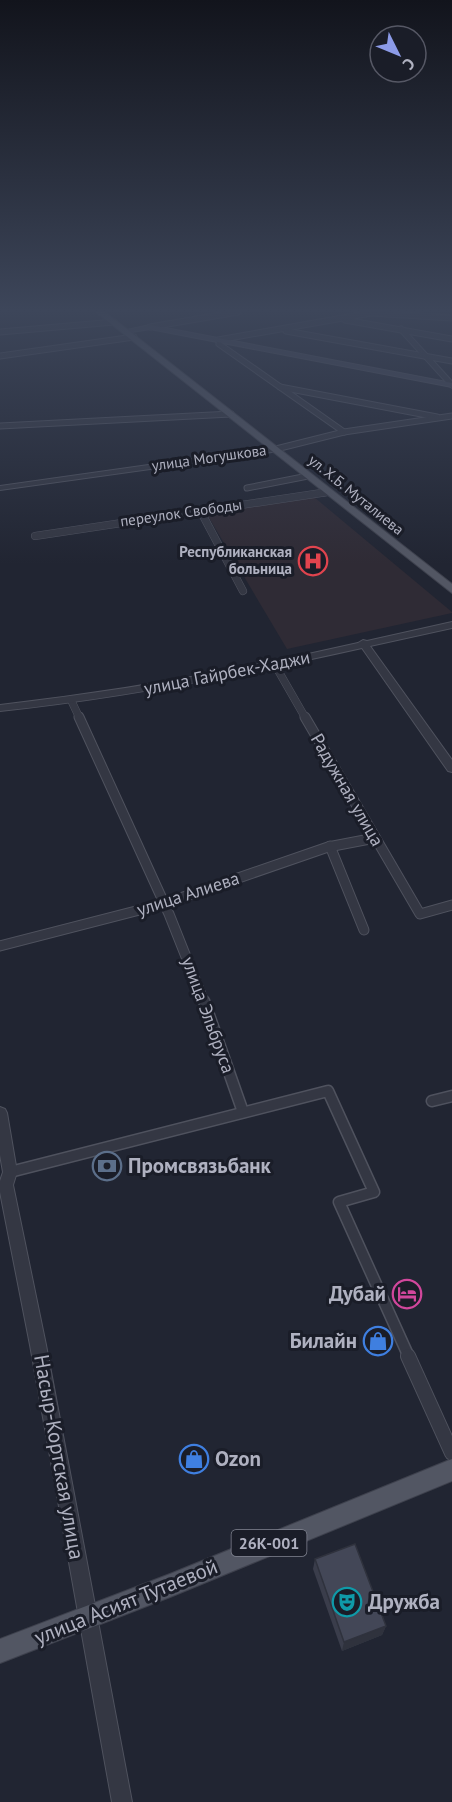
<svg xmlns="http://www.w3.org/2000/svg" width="452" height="1802" font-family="'PT Sans',sans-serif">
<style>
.medical{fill:#2f2b35}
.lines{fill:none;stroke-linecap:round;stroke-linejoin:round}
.minor-far4-casing{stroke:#4f525e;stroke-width:7}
.minor-far3-casing{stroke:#4f525e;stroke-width:8}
.minor-far2-casing{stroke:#4f525e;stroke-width:11}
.minor-far1-casing{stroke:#4f525e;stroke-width:13}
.minor-casing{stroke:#4f525e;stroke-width:16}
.tertiary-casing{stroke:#4f525e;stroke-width:2}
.secondary-casing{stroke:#4f525e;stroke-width:2}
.primary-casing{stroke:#3e414d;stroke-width:2}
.minor-far4{stroke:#343743;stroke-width:5}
.minor-far3{stroke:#343743;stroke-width:7}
.minor-far2{stroke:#343743;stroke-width:9}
.minor-far1{stroke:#343743;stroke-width:10}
.minor{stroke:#343743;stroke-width:14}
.tertiary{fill:#343743;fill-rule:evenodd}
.secondary{fill:#434656;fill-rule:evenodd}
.primary{fill:#525663;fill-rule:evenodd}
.wall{fill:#3a3d4b}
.shaded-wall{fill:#2f323d}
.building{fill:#434757;stroke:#2f323d;stroke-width:1.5}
.labels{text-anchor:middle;stroke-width:6;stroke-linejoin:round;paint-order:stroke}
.far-street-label{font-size:15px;fill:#afb1c0;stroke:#1a1d28}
.far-poi-label{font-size:15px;font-weight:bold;fill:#afb1c0;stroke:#1a1d28;text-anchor:end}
.shield{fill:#1a1d28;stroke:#828592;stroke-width:1.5}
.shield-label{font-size:16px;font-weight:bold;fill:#afb1c0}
.street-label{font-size:18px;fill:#afb1c0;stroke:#1a1d28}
.near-poi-label{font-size:21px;font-weight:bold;fill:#afb1c0;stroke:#1a1d28;text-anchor:start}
.near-street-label{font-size:21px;fill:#afb1c0;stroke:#1a1d28}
</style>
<rect width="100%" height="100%" fill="#212532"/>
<polygon class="medical" points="314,497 452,612 452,613 287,649 205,511"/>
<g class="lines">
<g class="minor-far4-casing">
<g id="minor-far4">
<polyline points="345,320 452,339"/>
<polyline points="150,327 238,312"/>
<polyline points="401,329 452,385"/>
<polyline points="286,331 452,361"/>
<polyline points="0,332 114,322"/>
<polyline points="218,340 371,313 452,318"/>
<polyline points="219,344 344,432"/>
<polyline points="0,356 134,337"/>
<polyline points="280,387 437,417"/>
<polyline points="0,426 231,414"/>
<polyline points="276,449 344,432 452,416"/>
<polyline points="247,488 308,476"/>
<polyline points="323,493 328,492"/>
</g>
</g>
<g class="minor-far3-casing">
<g id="minor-far3">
<polyline points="200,510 243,591"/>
<polyline points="35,536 328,492"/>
<polyline points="275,665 306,719"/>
<polyline points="71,700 80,719"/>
</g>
</g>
<g class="minor-far2-casing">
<g id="minor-far2">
<polyline points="79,717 169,914 204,1002"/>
<polyline points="305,717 420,914 452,905"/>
<polyline points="330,846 364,930"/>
<polyline points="0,946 163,904 328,847 375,838"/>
</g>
</g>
<g class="minor-far1-casing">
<g id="minor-far1">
<polyline points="204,1001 243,1112"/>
<polyline points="432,1101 452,1096"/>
<polyline points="10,1172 328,1091 374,1192 339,1202 409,1357"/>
</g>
</g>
<g class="minor-casing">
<polyline id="minor" points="408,1356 452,1453"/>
</g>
<g class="tertiary-casing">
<g id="tertiary">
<polygon points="276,447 279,447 279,451 0,490 0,486"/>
<path d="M452,622V628L370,646L452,760V772L448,771L362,648C242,675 122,698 0,711V705C121,691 240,670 358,643L363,640L367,641Z"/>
<polygon points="0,1107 5,1109 7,1113 17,1172 13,1185 46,1345 132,1802 112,1802 30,1345 0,1192 0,1181 3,1172 0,1155"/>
</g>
</g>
<g class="secondary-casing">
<polygon id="secondary" points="150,325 452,383 452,387 150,329 126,333 122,331"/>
</g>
<g class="primary-casing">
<g id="primary">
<polygon points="96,312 105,312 452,584 452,593"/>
<polygon points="452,1459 452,1481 170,1597 0,1663 0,1639 170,1574"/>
</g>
</g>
<use href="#minor-far4" class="minor-far4"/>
<use href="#minor-far3" class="minor-far3"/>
<use href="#minor-far2" class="minor-far2"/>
<use href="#minor-far1" class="minor-far1"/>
<use href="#minor" class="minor"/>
<use href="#tertiary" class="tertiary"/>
<use href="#secondary" class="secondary"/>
<use href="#primary" class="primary"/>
</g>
<polygon class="wall" points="315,1559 386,1626 382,1635 342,1651 313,1569"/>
<polygon class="shaded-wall" points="386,1626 382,1635 342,1651 344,1642"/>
<polygon class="building" points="355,1544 386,1626 344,1642 315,1559"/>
<linearGradient id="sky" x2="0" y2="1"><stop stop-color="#12141c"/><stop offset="0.55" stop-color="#3d465a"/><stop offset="1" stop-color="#3d465a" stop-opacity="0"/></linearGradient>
<rect width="452" height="564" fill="url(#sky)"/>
<defs>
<g id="hospital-ring" transform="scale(1.5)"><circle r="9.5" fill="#1a1d28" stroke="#e0444e" stroke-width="1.5"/><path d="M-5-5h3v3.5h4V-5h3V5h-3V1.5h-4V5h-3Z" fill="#e0444e"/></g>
<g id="bank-ring" transform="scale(1.5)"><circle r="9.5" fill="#1a1d28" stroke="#5c6f8a" stroke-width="1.5"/><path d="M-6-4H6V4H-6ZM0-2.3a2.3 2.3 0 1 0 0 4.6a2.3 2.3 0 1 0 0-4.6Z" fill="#5c6f8a"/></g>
<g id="hotel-ring" transform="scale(1.5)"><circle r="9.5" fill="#1a1d28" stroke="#d1479c" stroke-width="1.5"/><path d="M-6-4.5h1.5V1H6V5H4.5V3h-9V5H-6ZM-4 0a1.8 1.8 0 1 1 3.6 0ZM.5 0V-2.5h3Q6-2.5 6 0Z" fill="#d1479c"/></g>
<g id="shop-ring" transform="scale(1.5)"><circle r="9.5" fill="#1a1d28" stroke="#3f7fe0" stroke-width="1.5"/><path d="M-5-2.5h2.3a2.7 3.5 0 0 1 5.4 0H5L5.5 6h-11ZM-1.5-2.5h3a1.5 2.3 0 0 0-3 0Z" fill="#3f7fe0"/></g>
<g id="theatre-ring" transform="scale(1.5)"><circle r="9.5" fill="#1a1d28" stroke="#0f9aa8" stroke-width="1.5"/><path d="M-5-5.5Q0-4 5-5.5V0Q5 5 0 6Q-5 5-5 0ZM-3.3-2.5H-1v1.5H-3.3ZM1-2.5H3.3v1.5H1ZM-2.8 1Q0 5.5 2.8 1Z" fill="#0f9aa8"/></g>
</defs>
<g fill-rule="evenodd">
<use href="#hospital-ring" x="313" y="561"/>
<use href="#bank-ring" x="107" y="1166"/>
<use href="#hotel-ring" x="407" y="1294"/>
<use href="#shop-ring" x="378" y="1341"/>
<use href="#shop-ring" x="194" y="1459"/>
<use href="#theatre-ring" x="347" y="1602"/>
</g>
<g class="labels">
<g class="far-street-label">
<text transform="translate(209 458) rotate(-8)" y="5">улица Могушкова</text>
<text transform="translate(356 495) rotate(39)" y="5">ул. Х.Б. Муталиева</text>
<text transform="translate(181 513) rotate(-8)" y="5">переулок Свободы</text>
</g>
<g class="far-poi-label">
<text x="292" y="557">Республиканская<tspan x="292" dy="17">больница</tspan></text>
</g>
<rect class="shield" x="231.5" y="1530" width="75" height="26" rx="4.5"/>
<g class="shield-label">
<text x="269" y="1549">26К-001</text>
</g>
<g class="street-label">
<text transform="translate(227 673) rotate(-11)" y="6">улица Гайрбек-Хаджи</text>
<text transform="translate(347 790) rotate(60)" y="6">Радужная улица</text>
<text transform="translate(188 894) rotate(-18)" y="6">улица Алиева</text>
<text transform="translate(208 1015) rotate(70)" y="6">улица Эльбруса</text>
</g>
<g class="near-poi-label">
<text x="128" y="1173">Промсвязьбанк</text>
<text x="386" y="1301" text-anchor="end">Дубай</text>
<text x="357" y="1348" text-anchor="end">Билайн</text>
<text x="215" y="1466">Ozon</text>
<text x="368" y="1609">Дружба</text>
</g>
<g class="near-street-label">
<text transform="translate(59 1457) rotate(80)" y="7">Насыр-Кортская улица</text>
<text transform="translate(126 1602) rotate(-22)" y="7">улица Асият Тутаевой</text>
</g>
</g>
<g transform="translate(398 54) rotate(133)"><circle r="28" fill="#1a1d28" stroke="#565865" stroke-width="1.5"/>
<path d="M0-4.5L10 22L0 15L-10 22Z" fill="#8c9be8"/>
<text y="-9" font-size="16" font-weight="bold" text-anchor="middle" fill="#afb1c0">С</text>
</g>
</svg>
